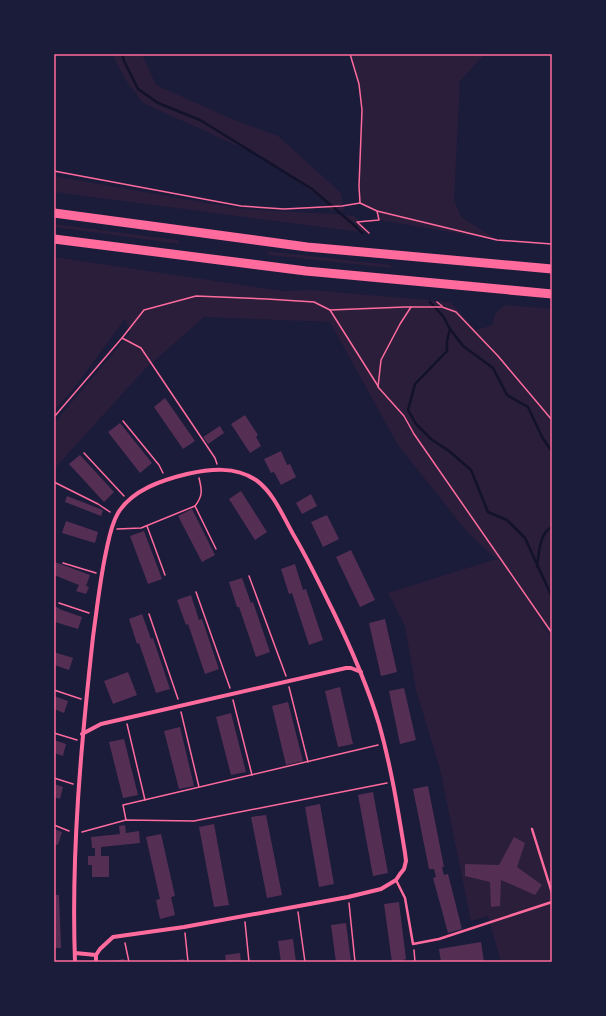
<svg xmlns="http://www.w3.org/2000/svg" width="606" height="1016" font-family="'Fira Sans',sans-serif">
<style>
.green{fill:#2a1e3b}
.lines{fill:none;stroke-linecap:round;stroke-linejoin:round}
.stream{stroke:#12122b;stroke-width:2.5}
.building{fill:#542f53}
.path{stroke:#ff6b9d;stroke-width:1.5}
.service{stroke:#ff6b9d;stroke-width:2.5}
.minor{stroke:#ff6b9d;stroke-width:4}
.motorway{stroke:#ff6b9d;stroke-width:9}
.neatline{fill:none;stroke:#ff6b9d;stroke-width:1.5}
</style>
<rect width="100%" height="100%" fill="#1b1b3a"/>
<g class="green">
<polygon points="112,54 142,54 156,85 232,119 278,136 341,193 344,210 330,211 328,203 264,158 143,103 125,79"/>
<polygon points="350,54 499,54 483,56 460,81 454,200 461,217 497,240 379,220 377,211 360,203 360,143 362,110 359,84"/>
<polygon points="54,176 241,209 335,214 354,216 364,226 364,231 359,232 54,192"/>
<polygon points="54,224 178,240 180,244 54,227"/>
<polygon points="266,251 391,265 391,268 269,255"/>
<path d="M54,257L282,291L311,290L450,302L476,330L493,325C493,315 497,311 505,305L552,309V637L533,611L552,639V962H501L488,916L471,921L440,769L416,690L405,626L388,593L496,559L468,533L398,445L330,322L204,317L144,370L54,469V423L130,333L125,319L75,387L54,411Z"/>
</g>
<g class="lines">
<g class="stream">
<polyline points="122,54 124,61 138,89 158,103 200,120 312,189 354,225 362,233"/>
<polyline points="430,302 443,316 450,329 447,341 447,351 415,384 408,410 416,424 431,439 449,451 471,470 488,512 507,520 525,538 552,597"/>
<polyline points="450,329 463,346 493,368 507,395 528,407 542,437 552,452"/>
<path d="M537,567C539,554 539,533 552,527"/>
</g>
</g>
<g class="building">
<polygon points="165,398 195,441 183,449 154,407"/>
<polygon points="245,415 258,435 256,437 261,446 250,453 231,424"/>
<polygon points="120,423 152,463 140,473 108,432"/>
<polygon points="220,426 224,433 208,444 203,437"/>
<polygon points="281,451 287,465 290,464 296,477 281,485 274,472 271,473 264,459"/>
<polygon points="80,455 114,492 104,502 69,464"/>
<polygon points="241,491 267,532 255,540 229,499"/>
<polygon points="311,494 317,506 302,514 296,503"/>
<polygon points="67,496 103,510 101,516 65,502"/>
<polygon points="192,509 215,555 202,562 178,516"/>
<polygon points="327,515 339,539 323,547 311,522"/>
<polygon points="66,521 98,532 95,543 62,533"/>
<polygon points="144,531 162,579 148,584 130,536"/>
<polygon points="351,550 375,600 360,607 336,557"/>
<polygon points="55,562 90,575 86,586 89,587 86,594 76,591 79,585 54,575"/>
<polygon points="295,564 303,590 306,589 323,640 309,645 292,593 289,594 281,569"/>
<polygon points="242,578 251,603 253,602 270,652 256,657 239,607 237,607 229,582"/>
<polygon points="191,595 199,620 202,619 219,669 205,674 188,624 186,625 177,600"/>
<polygon points="54,606 59,608 59,609 82,617 78,629 55,622"/>
<polygon points="142,614 151,639 153,638 170,689 156,693 139,643 137,644 129,619"/>
<polygon points="385,619 397,672 381,676 369,623"/>
<polygon points="54,652 73,658 69,670 54,665"/>
<polygon points="128,672 137,695 113,704 104,681"/>
<polygon points="340,687 353,744 338,747 325,691"/>
<polygon points="404,688 416,740 400,744 389,691"/>
<polygon points="54,696 68,701 64,713 54,709"/>
<polygon points="288,702 303,761 286,765 272,706"/>
<polygon points="231,713 246,772 231,775 216,717"/>
<polygon points="180,727 194,786 179,789 164,731"/>
<polygon points="124,739 138,795 123,798 109,742"/>
<polygon points="54,740 66,744 63,756 54,753"/>
<polygon points="54,784 63,787 60,799 54,797"/>
<polygon points="428,786 444,867 442,867 444,875 448,874 462,929 448,933 433,878 436,877 434,869 429,869 413,789"/>
<polygon points="373,792 388,873 373,876 358,795"/>
<polygon points="320,804 334,884 319,887 305,807"/>
<polygon points="266,815 282,895 267,898 251,817"/>
<polygon points="214,824 229,905 214,907 199,827"/>
<polygon points="125,825 126,833 139,831 140,843 101,847 101,856 109,856 109,877 92,877 92,865 88,865 88,856 95,856 95,848 92,848 91,837 120,834 119,826"/>
<polygon points="54,829 62,832 58,845 54,844"/>
<polygon points="161,834 175,896 171,897 175,915 160,919 156,900 160,899 146,837"/>
<polygon points="514,837 525,843 517,867 542,885 535,895 501,880 500,906 491,907 490,882 465,876 465,864 499,865"/>
<polygon points="54,895 59,895 61,948 54,948"/>
<polygon points="399,902 406,959 403,960 403,962 392,962 384,904"/>
<polygon points="346,923 351,962 336,962 331,925"/>
<polygon points="293,939 296,962 281,962 278,941"/>
<polygon points="481,942 484,962 441,962 439,949"/>
<polygon points="240,953 241,962 226,962 225,955"/>
<polygon points="124,959 125,962 111,962 111,961"/>
<polygon points="184,959 185,962 167,962 167,961"/>
</g>
<g class="lines">
<g class="path">
<polyline points="350,54 359,84 362,110 359,186 360,203"/>
<polyline points="54,171 241,206 284,209 342,206 360,203 377,211 497,240 552,244"/>
<polyline points="369,233 357,222 379,220 377,211"/>
<polyline points="437,302 442,306"/>
<polyline points="411,307 400,324 381,360 378,387 404,416 414,434 552,633"/>
<polyline points="330,310 378,386"/>
<polyline points="122,338 141,348 215,458 217,464"/>
<polyline points="54,417 122,338 144,310 196,296 267,299 314,302 330,310 405,307 442,307 456,312 498,356 552,420"/>
<polyline points="123,421 159,465 163,473"/>
<polyline points="84,453 124,496"/>
<path d="M199,478C202,490 203,496 195,506L216,549"/>
<polyline points="54,482 98,504 110,512"/>
<polyline points="147,526 165,575"/>
<polyline points="117,529 141,528 195,506"/>
<polyline points="63,563 96,573"/>
<polyline points="249,576 286,676"/>
<polyline points="196,592 230,688"/>
<polyline points="59,603 89,613"/>
<polyline points="149,614 178,699"/>
<polyline points="289,687 308,762"/>
<polyline points="54,690 81,699"/>
<polyline points="233,700 252,775"/>
<polyline points="181,712 199,787"/>
<polyline points="127,724 145,800"/>
<polyline points="54,733 77,740"/>
<polyline points="54,778 73,784"/>
<polyline points="126,820 123,805 378,745"/>
<polyline points="54,825 69,831"/>
<polyline points="82,832 126,820 194,821 387,783"/>
<polyline points="349,903 355,962"/>
<polyline points="298,912 305,962"/>
<polyline points="245,922 249,962"/>
<polyline points="185,933 188,962"/>
<polyline points="125,943 129,962"/>
<polyline points="414,950 415,962"/>
</g>
<g class="service">
<polyline points="532,829 552,893"/>
<polyline points="396,880 405,898 413,944 439,939 552,902"/>
</g>
<g class="minor">
<polyline points="82,734 101,724 346,668 351,668 361,672"/>
<polyline points="75,953 96,955"/>
<path d="M75,962C71,854 81,745 93,637C97,608 100,580 106,552C109,538 111,525 118,513C132,490 162,480 187,474C210,469 235,466 256,480C273,492 283,516 293,534C308,559 320,585 333,611C351,648 367,684 379,724C391,766 398,810 405,853L406,861L404,869L400,874L396,880L381,889L348,897L184,927L113,937L100,949L96,955V962"/>
</g>
<g class="motorway">
<polyline points="54,213 307,247 552,269"/>
<polyline points="54,239 306,271 552,294"/>
</g>
</g>
<rect width="606" height="1016" fill="none" stroke="#1b1b3a" stroke-width="110"/>
<rect x="55" y="55" width="496" height="906" class="neatline"/>
</svg>
